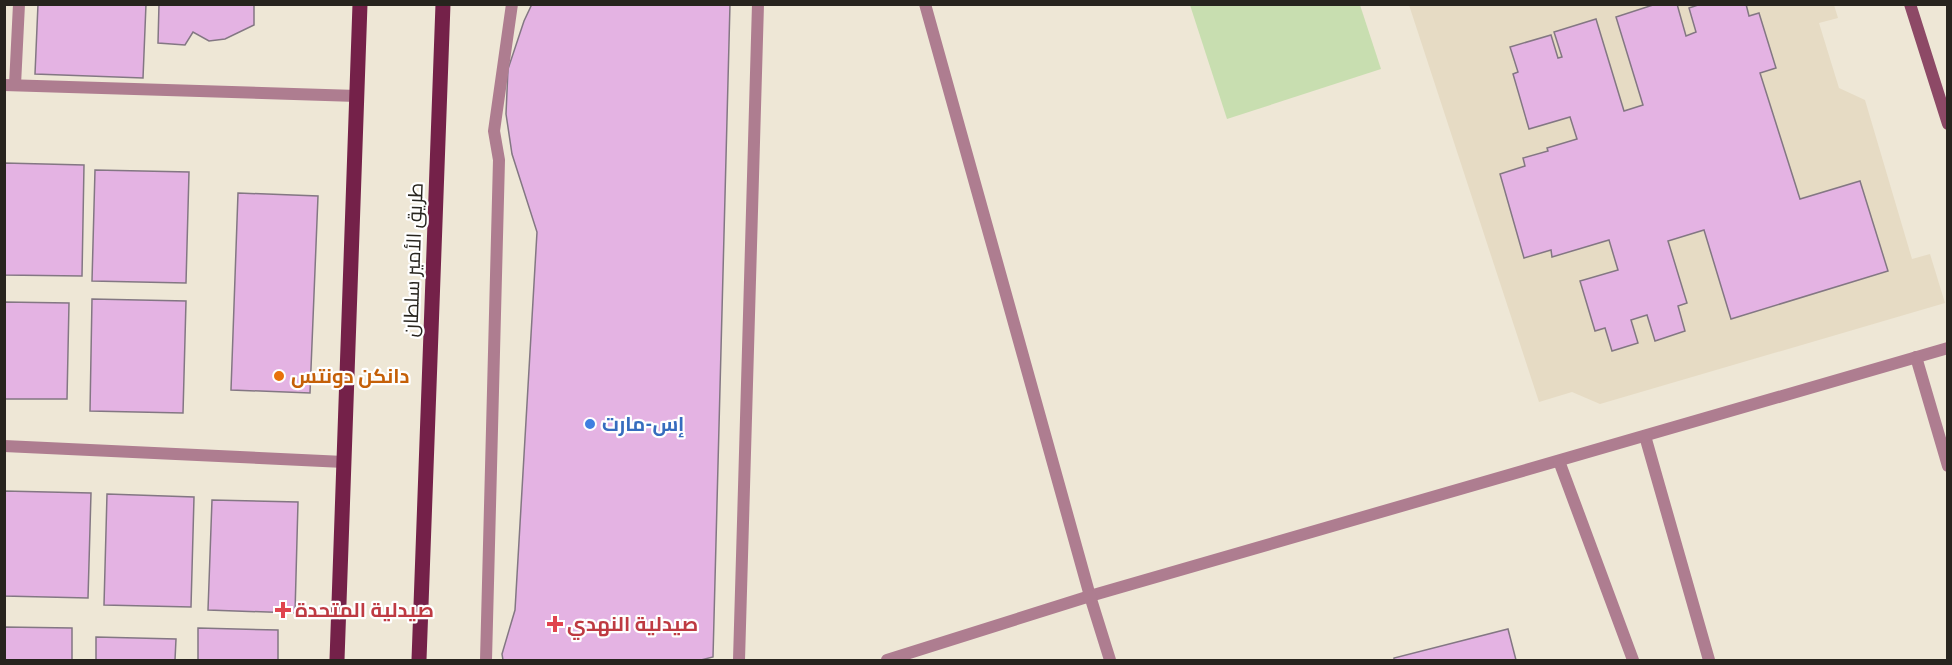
<svg xmlns="http://www.w3.org/2000/svg" width="1952" height="665" font-family="'Roboto Condensed',Cairo,sans-serif">
<style>
.built{fill:#e6dbc4}
.green{fill:#c8deb0}
.building{fill:#e4b3e3;stroke:#837783;stroke-width:1.5}
.lines{fill:none;stroke-linecap:round;stroke-linejoin:round}
.lane{stroke:#ae7d90;stroke-width:12}
.street{stroke:#ae7d90;stroke-width:12}
.secondary{stroke:#8d4966;stroke-width:12}
.primary{stroke:#742149;stroke-width:15}
.food-dot{fill:#e8710a;stroke:#fff;stroke-width:2}
.shop-dot{fill:#3f7fe0;stroke:#fff;stroke-width:2}
.health-dot{fill:#e0444e;stroke:#fff;stroke-width:2}
.labels{text-anchor:middle;stroke-width:4.5;stroke-linejoin:round;paint-order:stroke}
.street-label{font-size:20px;fill:#27241e;stroke:#fff}
.food-label{font-size:20px;font-weight:bold;fill:#c56008;stroke:#fff;text-anchor:start}
.shop-label{font-size:20px;font-weight:bold;fill:#366cbe;stroke:#fff;text-anchor:start}
.health-label{font-size:20px;font-weight:bold;fill:#be3a42;stroke:#fff;text-anchor:start}
</style>
<rect width="100%" height="100%" fill="#eee7d6"/>
<polygon class="built" points="1409,5 1834,5 1838,18 1819,23 1839,88 1865,100 1912,259 1930,254 1945,303 1600,404 1572,392 1539,402"/>
<polygon class="green" points="1190,5 1360,5 1381,69 1227,119"/>
<g class="building">
<polygon points="38,4 146,4 143,78 35,74"/>
<polygon points="159,4 254,4 254,25 225,39 209,41 193,32 185,45 158,43"/>
<polygon points="532,4 730,4 713,657 701,660 503,660 502,654 515,610 537,232 512,154 506,114 508,69 524,21"/>
<polygon points="1656,4 1677,4 1686,36 1696,32 1689,8 1701,4 1746,4 1749,16 1759,13 1776,68 1760,73 1800,199 1860,181 1888,271 1731,319 1704,230 1668,241 1687,303 1678,306 1685,331 1655,341 1647,315 1631,320 1638,343 1612,351 1605,328 1595,331 1580,281 1618,270 1609,240 1552,257 1551,250 1524,258 1500,174 1525,166 1523,158 1548,151 1547,148 1577,139 1570,117 1529,129 1513,74 1518,72 1510,47 1551,35 1558,58 1562,57 1554,32 1596,19 1624,111 1643,105 1616,17"/>
<polygon points="4,163 84,165 82,276 4,275"/>
<polygon points="95,170 189,172 186,283 92,281"/>
<polygon points="238,193 318,196 310,393 231,390"/>
<polygon points="92,299 186,301 183,413 90,411"/>
<polygon points="4,302 69,303 67,399 4,399"/>
<polygon points="4,491 91,493 88,598 4,596"/>
<polygon points="107,494 194,497 191,607 104,605"/>
<polygon points="212,500 298,502 295,613 208,610"/>
<polygon points="4,627 72,628 72,660 4,660"/>
<polygon points="198,628 278,630 278,660 198,660"/>
<polygon points="1508,629 1516,660 1394,660 1394,658"/>
<polygon points="96,637 176,639 175,660 96,660"/>
</g>
<g class="lines">
<g class="lane">
<polyline points="4,85 357,96"/>
<polyline points="15,85 19,4"/>
<polyline points="1916,357 1948,466"/>
<polyline points="1645,436 1709,660"/>
<polyline points="4,446 344,462"/>
<polyline points="486,660 499,160 494,131 512,4"/>
<polyline points="739,660 758,4"/>
</g>
<g class="street">
<polyline points="925,4 1090,596 1948,348"/>
<polyline points="1559,461 1633,660"/>
<polyline points="887,660 1090,596 1110,660"/>
</g>
<polyline class="secondary" points="1910,4 1948,124"/>
<g class="primary">
<polyline points="337,660 360,4"/>
<polyline points="419,660 443,4"/>
</g>
</g>
<circle class="food-dot" cx="279" cy="376" r="6"/>
<circle class="shop-dot" cx="590" cy="424" r="6"/>
<g class="health-dot">
<path d="M280 601h6v6h6v6h-6v6h-6v-6h-6v-6h6z"/>
<path d="M552 615h6v6h6v6h-6v6h-6v-6h-6v-6h6z"/>
</g>
<g class="labels">
<g class="street-label">
<text transform="translate(413 260) rotate(-88)" y="7">طريق الأمير سلطان</text>
</g>
<g class="food-label">
<text x="291" y="383">دانكن دونتس</text>
</g>
<g class="shop-label">
<text x="602" y="431">إس-مارت</text>
</g>
<g class="health-label">
<text x="295" y="617">صيدلية المتحدة</text>
<text x="567" y="631">صيدلية النهدي</text>
</g>
</g>
<rect width="1952" height="665" fill="none" stroke="#27241e" stroke-width="12"/>
</svg>
